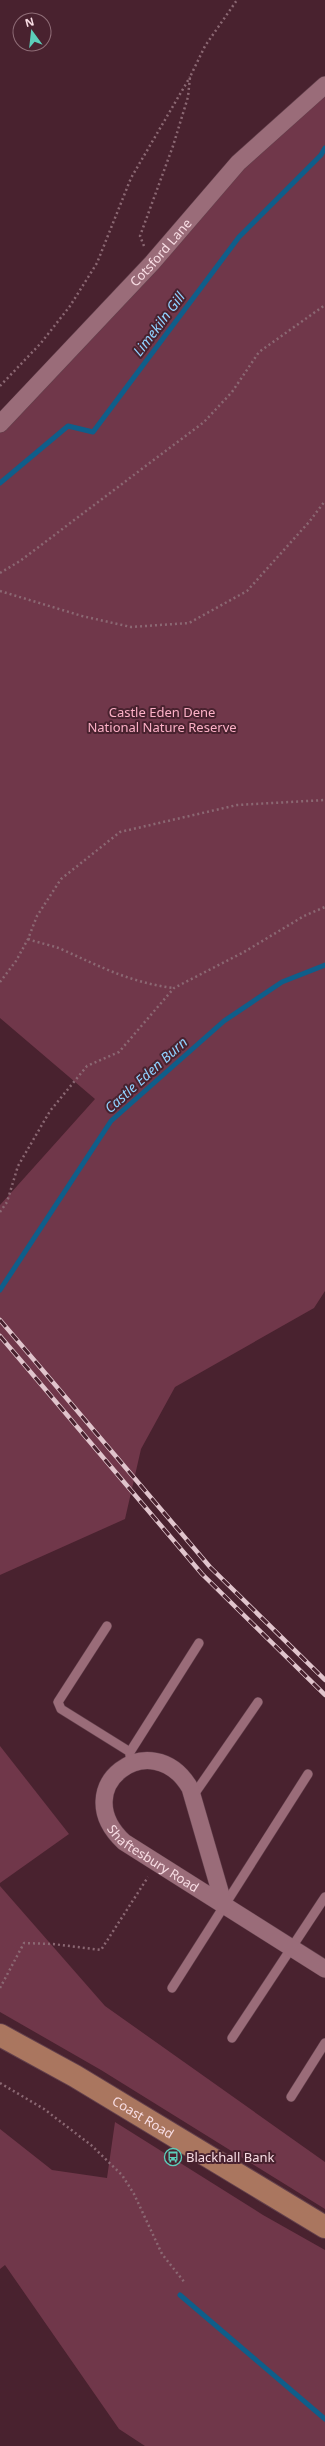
<svg xmlns="http://www.w3.org/2000/svg" width="325" height="2446" font-family="'Noto Sans',sans-serif">
<style>
.green{fill:#70374a}
.lines{fill:none;stroke-linecap:round;stroke-linejoin:round}
.stream{stroke:#0f5e8a;stroke-width:5}
.lane-casing{stroke:#63404c;stroke-width:10}
.street-casing{stroke:#63404c;stroke-width:18}
.primary-casing{stroke:#63404c;stroke-width:24}
.path{stroke:#8b6873;stroke-width:2.5;stroke-dasharray:2 3;stroke-linecap:butt}
.lane{stroke:#9a6c79;stroke-width:9}
.street{stroke:#9a6c79;stroke-width:17}
.primary{stroke:#aa765f;stroke-width:22}
.rail-casing{stroke:#e0c4cc;stroke-width:4.5}
.rail{stroke:#49222f;stroke-width:3;stroke-dasharray:9;stroke-linecap:butt}
.labels{text-anchor:middle;stroke-width:4;stroke-linejoin:round;paint-order:stroke}
.street-label{font-size:13px;fill:#f8dde4;stroke:#49222f}
.park-label{font-size:13px;fill:#fdb1c7;stroke:#49222f}
.poi-label{font-size:13px;fill:#f8dde4;stroke:#49222f;text-anchor:start}
.water-label{font-size:14px;font-style:italic;fill:#90d1ff;stroke:#49222f}
</style>
<rect width="100%" height="100%" fill="#49222f"/>
<g class="green">
<polygon points="325,85 325,1291 314,1308 175,1387 141,1449 125,1519 0,1575 0,1205 95,1099 0,1018 0,424 152,263"/>
<polygon points="0,1746 69,1834 0,1883"/>
<polygon points="0,1886 105,2006 325,2162 325,2209 101,2070 0,2012"/>
<polygon points="115,2122 263,2215 325,2250 325,2446 145,2446 119,2429 5,2265 0,2269 0,2129 52,2170 107,2178"/>
</g>
<g class="lines">
<g class="stream">
<polyline points="0,483 68,426 93,432 239,237 321,155 325,148"/>
<polyline points="0,1290 111,1121 224,1021 282,982 325,965"/>
<polyline points="180,2295 325,2419"/>
</g>
<g class="lane-casing">
<g id="lane">
<polyline points="107,1626 58,1702 61,1709 130,1752"/>
<polyline points="130,1756 130,1752 199,1643"/>
<polyline points="193,1796 258,1702"/>
<polyline points="172,1988 308,1774"/>
<polyline points="232,2038 325,1897"/>
<polyline points="291,2097 325,2043"/>
</g>
</g>
<g class="street-casing">
<g id="street">
<path id="s1" d="M0,424L152,263L238,163L325,85"/>
<path id="s2" d="M224,1905L190,1788C152,1723 65,1787 124,1842L325,1969"/>
</g>
</g>
<g class="primary-casing">
<g id="primary">
<path id="s3" d="M0,2035L75,2076L325,2227"/>
</g>
</g>
<g class="path">
<polyline points="144,246 140,236 173,146 188,97 190,77 205,46 237,0"/>
<polyline points="0,386 41,343 70,306 97,263 131,178 190,77"/>
<polyline points="0,573 20,561 204,422 232,392 259,352 325,305"/>
<polyline points="0,591 82,616 131,627 189,623 247,591 309,522 325,501"/>
<path d="M28,939C39,943 51,945 61,949C99,966 131,983 174,988"/>
<polyline points="0,982 16,961 28,939 37,916 61,879 120,832 237,805 325,800"/>
<polyline points="0,1212 7,1202 18,1166 50,1111 87,1066 119,1052 174,988 244,952 304,916 325,907"/>
<polyline points="0,1988 24,1943 53,1944 101,1950 148,1877"/>
<polyline points="0,2083 44,2109 91,2145 122,2175 134,2194 162,2254 185,2283"/>
</g>
<use href="#lane" class="lane"/>
<use href="#street" class="street"/>
<use href="#primary" class="primary"/>
<g class="rail-casing">
<g id="rail">
<polyline points="0,1320 210,1567 325,1680"/>
<polyline points="0,1336 202,1574 325,1695"/>
</g>
</g>
<use href="#rail" class="rail"/>
</g>
<defs>
<g id="bus-ring" transform="scale(0.9)"><circle r="9.5" fill="#49222f" stroke="#5cceba" stroke-width="1.5"/><path d="M-5-6H5V4H4V6H2V4H-2V6H-4V4H-5ZM-3.5-4V0h7V-4ZM-3.5 1.2v1.5H-2V1.2ZM2 1.2v1.5H3.5V1.2Z" fill="#5cceba"/></g>
</defs>
<g fill-rule="evenodd">
<use href="#bus-ring" x="173" y="2157"/>
</g>
<g class="labels">
<g class="street-label">
<text dy="5" stroke="none"><textPath href="#s1" startOffset="235">Cotsford Lane</textPath></text>
<text dy="5" stroke="none"><textPath href="#s2" startOffset="320">Shaftesbury Road</textPath></text>
<text dy="5" stroke="none"><textPath href="#s3" startOffset="165">Coast Road</textPath></text>
</g>
<g class="park-label">
<text x="162" y="717">Castle Eden Dene<tspan x="162" dy="15">National Nature Reserve</tspan></text>
</g>
<g class="poi-label">
<text x="186" y="2162">Blackhall Bank</text>
</g>
<g class="water-label">
<text transform="translate(159 324) rotate(-53)" y="5">Limekiln Gill</text>
<text transform="translate(146 1075) rotate(-42)" y="5">Castle Eden Burn</text>
</g>
</g>
<g transform="translate(32 32) rotate(345)"><circle r="19" fill="#49222f" stroke="#8f6d77"/>
<path d="M0-3L7 15L0 10L-7 15Z" fill="#5cceba"/>
<text y="-6" font-size="11" font-weight="bold" text-anchor="middle" fill="#f8dde4">N</text>
</g>
</svg>
